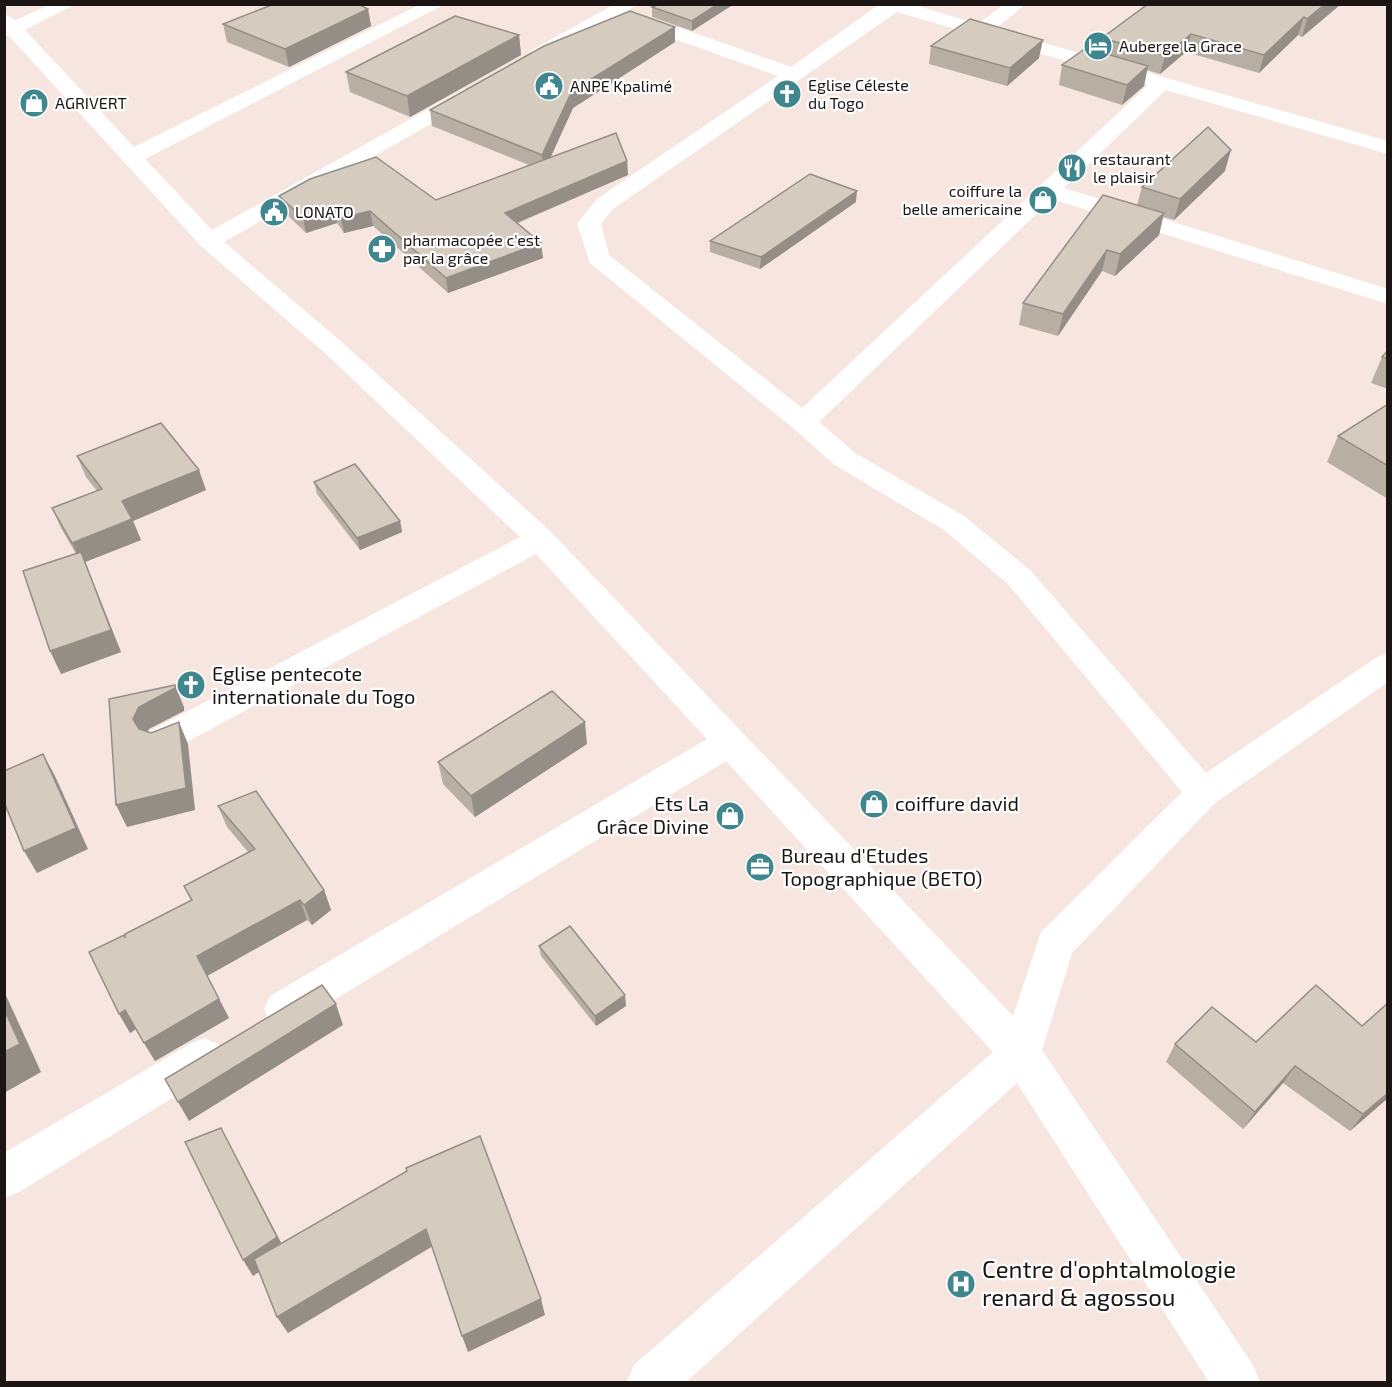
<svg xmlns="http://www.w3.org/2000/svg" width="1392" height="1387" font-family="'Exo 2',sans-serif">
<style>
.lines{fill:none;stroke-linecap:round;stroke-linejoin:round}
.street{fill:#fff;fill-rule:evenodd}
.wall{fill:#b7afa4}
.shaded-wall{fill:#958e86}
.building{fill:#d5cbbf;stroke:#958e86;stroke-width:1.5}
.labels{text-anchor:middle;stroke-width:4.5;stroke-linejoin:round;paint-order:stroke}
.far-poi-label{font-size:16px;fill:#1b1513;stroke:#fff;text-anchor:start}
.poi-label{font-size:20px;fill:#1b1513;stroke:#fff;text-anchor:start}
.near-poi-label{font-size:24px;fill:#1b1513;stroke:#fff;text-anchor:start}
</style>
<rect width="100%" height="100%" fill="#f7e6e0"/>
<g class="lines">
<g class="street">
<path d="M51,4H76L25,30L134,147L421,4H445L145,159L212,230L464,89H478L481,93L478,97L224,242L344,344L551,532L1013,1016L1041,932L1182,792L1008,584L944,530L835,465L793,428L590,263L577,224L597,199L778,76L627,22L625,18L634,12L641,14L791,67L880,4H911L978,24L1004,4H1026L995,29L1388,141V154L1166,90L1064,188L1388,289V304L1052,199L819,422L855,453L964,516L1030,570L1206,773L1377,657L1388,653V682L1215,803L1072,953L1042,1050L1253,1365L1260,1382H1209L1017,1083L686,1382H627L634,1365L993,1052L726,761L298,1022L284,1027L270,1022L264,1009L270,996L707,739L536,554L174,749L162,753L150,749L145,740L150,731L520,537L326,354L201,246L8,35L4,36V14L16,20ZM897,12L1148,85L802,408L609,255L601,224L613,209Z"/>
<polygon points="615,4 639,4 546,58 532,58 529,54 532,50"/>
<polygon points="204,1038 218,1044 224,1057 218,1070 19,1192 4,1198 4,1153 190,1044"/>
</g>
</g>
<g class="wall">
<polygon points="734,4 692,31 652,17 652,7"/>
<polygon points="1139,4 1341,4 1302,37 1298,35 1259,73 1186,52 1160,74 1147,70 1144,86 1122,105 1059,85 1062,65 1099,52 1102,38 1145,6"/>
<polygon points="368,9 371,26 289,67 227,42 223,24"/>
<polygon points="675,27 675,42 573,108 550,157 627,161 628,175 518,223 543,258 448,293 373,226 344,233 337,223 306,233 283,211 279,196 436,200 529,165 432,126 430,110"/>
<polygon points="519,35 521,55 410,117 350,92 346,72"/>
<polygon points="931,46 1039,58 1007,86 929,64"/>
<polygon points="1225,171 1174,220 1163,217 1159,235 1115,276 1102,271 1058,336 1019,325 1023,303 1137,205 1142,187"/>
<polygon points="856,202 760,269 710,252 710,241"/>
<polygon points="1388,350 1388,389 1371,383 1382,357"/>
<polygon points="1388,404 1388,499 1327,462 1338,436"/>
<polygon points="77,456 206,490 133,521 141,540 85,562 121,652 61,674 76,554 61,528 52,508 97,491 86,477"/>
<polygon points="314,482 400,521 402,532 360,550 317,494"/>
<polygon points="587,744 475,817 443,784 438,762"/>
<polygon points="218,806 324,890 331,910 312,925 307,920 207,976 229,1018 155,1061 136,1029 130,1033 125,937 191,901 184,886 248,852 227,827"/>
<polygon points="539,946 626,1006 596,1026 541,956"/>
<polygon points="1256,1042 1388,1098 1350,1131 1283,1083 1243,1129 1166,1062 1175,1044"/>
</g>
<g class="shaded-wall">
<polygon points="718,4 734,4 692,31 692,21"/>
<polygon points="1325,4 1341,4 1302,37 1307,19"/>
<polygon points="368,9 371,26 289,67 285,49"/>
<polygon points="1304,17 1298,35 1259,73 1264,55"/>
<polygon points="675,27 675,42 573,108 544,172 542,155 572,91"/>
<polygon points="1191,34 1186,52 1160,74 1165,56"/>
<polygon points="519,35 521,55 410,117 407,96"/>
<polygon points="1043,40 1039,58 1007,86 1010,68"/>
<polygon points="1148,66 1144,86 1122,105 1127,85"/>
<polygon points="1231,150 1225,171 1174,220 1180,199"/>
<polygon points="627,161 628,175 507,227 505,213"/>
<polygon points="857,191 856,202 760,269 761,257"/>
<polygon points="334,208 337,223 306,233 303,218"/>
<polygon points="370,211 373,226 344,233 341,218"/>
<polygon points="1164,213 1159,235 1115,276 1120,254"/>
<polygon points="541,243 543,258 448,293 446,278"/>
<polygon points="1107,250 1102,271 1058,336 1063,314"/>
<polygon points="199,470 206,490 133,521 141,540 85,562 121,652 61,674 50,651 81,563 72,543 122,501"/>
<polygon points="400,521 402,532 360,550 357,538"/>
<polygon points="175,685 184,707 184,711 149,729 143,741 133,719 139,707"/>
<polygon points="179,722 188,744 195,810 127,827 116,805"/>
<polygon points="585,722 587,744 475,817 471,796"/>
<polygon points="43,754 55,776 88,849 37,873 24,851"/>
<polygon points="324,890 331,910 312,925 304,905"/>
<polygon points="300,900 307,920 207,976 197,956"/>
<polygon points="4,991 41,1072 4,1093"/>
<polygon points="625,995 626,1006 596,1026 595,1016"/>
<polygon points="219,999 229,1018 155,1061 144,1043"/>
<polygon points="336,1004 343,1025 189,1121 178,1102"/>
<polygon points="125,1010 136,1029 130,1033 119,1014"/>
<polygon points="1295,1066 1283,1083 1243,1129 1255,1112"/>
<polygon points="1388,1093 1388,1098 1350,1131 1363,1114"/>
<polygon points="221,1128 287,1254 253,1276 243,1260"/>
<polygon points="426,1229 433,1246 288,1333 277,1317"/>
<polygon points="541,1299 545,1315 468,1352 462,1336"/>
</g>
<g class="building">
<polygon points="274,4 358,4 368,9 285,49 223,24"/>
<polygon points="659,4 718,4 692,21 652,7"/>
<polygon points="1148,4 1325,4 1307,19 1304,17 1264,55 1191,34 1165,56 1102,38"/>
<polygon points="630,11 675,27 572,91 542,155 430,110 544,46"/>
<polygon points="455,16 519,35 407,96 346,72"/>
<polygon points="970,19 1043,40 1010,68 931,46"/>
<polygon points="1086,48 1148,66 1127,85 1062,65"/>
<polygon points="1208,127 1231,150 1180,199 1142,187"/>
<polygon points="616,133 627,161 505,213 541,243 446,278 370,211 341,218 334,208 303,218 279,196 310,179 376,157 436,200"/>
<polygon points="810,174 857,191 761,257 710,241"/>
<polygon points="1103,195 1164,213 1120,254 1107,250 1063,314 1023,303"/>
<polygon points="1388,350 1388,359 1382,357"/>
<polygon points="1388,404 1388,466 1338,436"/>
<polygon points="161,423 199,470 122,501 132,519 72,543 52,508 102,489 77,456"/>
<polygon points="355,464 400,521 357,538 314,482"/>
<polygon points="81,552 111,630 50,651 23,571"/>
<polygon points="175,685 175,688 139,707 133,719 139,729 151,733 179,722 186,788 116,805 109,699"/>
<polygon points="552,691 585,722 471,796 438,762"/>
<polygon points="43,754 76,828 24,851 4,802 4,771"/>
<polygon points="256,791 324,890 304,905 300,900 197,956 219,999 144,1043 125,1010 119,1014 89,952 124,935 125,938 125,934 192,900 184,886 255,849 218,806"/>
<polygon points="570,926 625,995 595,1016 539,946"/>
<polygon points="322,985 336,1004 178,1102 165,1079"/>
<polygon points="1316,985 1362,1026 1388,1003 1388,1093 1363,1114 1295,1066 1255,1112 1175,1044 1212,1007 1256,1042"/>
<polygon points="4,1009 20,1044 4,1052"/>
<polygon points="221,1128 277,1237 243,1260 185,1142"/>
<polygon points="480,1136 541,1299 462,1336 426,1229 277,1317 254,1259 407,1171 406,1168"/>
</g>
<defs>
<g id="hotel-disc" transform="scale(1.5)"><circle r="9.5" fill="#3f868f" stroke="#fff"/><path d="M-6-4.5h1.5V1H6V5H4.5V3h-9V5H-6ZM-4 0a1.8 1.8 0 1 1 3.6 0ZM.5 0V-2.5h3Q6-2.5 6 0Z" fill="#fff"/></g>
<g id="civic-disc" transform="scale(1.5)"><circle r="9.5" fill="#3f868f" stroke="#fff"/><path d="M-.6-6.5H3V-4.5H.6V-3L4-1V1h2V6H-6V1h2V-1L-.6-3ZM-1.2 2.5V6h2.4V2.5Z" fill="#fff"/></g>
<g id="church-disc" transform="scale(1.5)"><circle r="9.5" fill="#3f868f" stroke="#fff"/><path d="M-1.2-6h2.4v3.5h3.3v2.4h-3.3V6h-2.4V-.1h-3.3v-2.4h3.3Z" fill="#fff"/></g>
<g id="shop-disc" transform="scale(1.5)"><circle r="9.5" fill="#3f868f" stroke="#fff"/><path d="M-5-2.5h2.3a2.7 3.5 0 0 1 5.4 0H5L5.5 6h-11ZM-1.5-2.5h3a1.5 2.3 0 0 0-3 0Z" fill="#fff"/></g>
<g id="restaurant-disc" transform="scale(1.5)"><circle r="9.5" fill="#3f868f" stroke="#fff"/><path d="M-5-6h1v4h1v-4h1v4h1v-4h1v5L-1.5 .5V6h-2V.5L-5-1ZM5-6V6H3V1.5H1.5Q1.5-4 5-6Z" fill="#fff"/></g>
<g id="pharmacy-disc" transform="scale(1.5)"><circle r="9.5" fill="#3f868f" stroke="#fff"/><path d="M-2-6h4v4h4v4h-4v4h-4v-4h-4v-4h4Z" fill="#fff"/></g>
<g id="office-disc" transform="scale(1.5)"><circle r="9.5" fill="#3f868f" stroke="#fff"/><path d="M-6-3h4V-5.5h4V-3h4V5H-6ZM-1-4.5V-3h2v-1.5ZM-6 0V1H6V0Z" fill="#fff"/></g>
<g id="hospital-disc" transform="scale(1.5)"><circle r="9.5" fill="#3f868f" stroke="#fff"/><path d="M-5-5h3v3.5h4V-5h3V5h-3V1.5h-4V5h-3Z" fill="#fff"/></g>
</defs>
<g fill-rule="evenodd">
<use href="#hotel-disc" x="1098" y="46"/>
<use href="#civic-disc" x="549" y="86"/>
<use href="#church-disc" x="787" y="94"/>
<use href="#shop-disc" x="34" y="103"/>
<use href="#restaurant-disc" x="1072" y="168"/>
<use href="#shop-disc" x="1043" y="200"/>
<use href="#civic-disc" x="274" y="212"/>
<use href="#pharmacy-disc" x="382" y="249"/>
<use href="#church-disc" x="191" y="685"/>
<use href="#shop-disc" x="874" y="804"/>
<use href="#shop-disc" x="730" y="816"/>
<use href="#office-disc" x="760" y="867"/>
<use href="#hospital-disc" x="961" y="1284"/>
</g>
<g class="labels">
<g class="far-poi-label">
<text x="1119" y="52">Auberge la Grace</text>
<text x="808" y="91">Eglise Céleste<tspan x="808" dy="18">du Togo</tspan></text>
<text x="570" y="92">ANPE Kpalimé</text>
<text x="55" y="109">AGRIVERT</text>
<text x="1093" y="165">restaurant<tspan x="1093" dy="18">le plaisir</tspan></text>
<text x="1022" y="197" text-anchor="end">coiffure la<tspan x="1022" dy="18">belle americaine</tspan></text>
<text x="295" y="218">LONATO</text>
<text x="403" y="246">pharmacopée c'est<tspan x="403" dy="18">par la grâce</tspan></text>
</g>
<g class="poi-label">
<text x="212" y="681">Eglise pentecote<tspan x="212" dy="23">internationale du Togo</tspan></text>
<text x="709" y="811" text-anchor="end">Ets La<tspan x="709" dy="23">Grâce Divine</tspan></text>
<text x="895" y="811">coiffure david</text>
<text x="781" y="863">Bureau d'Etudes<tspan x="781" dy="23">Topographique (BETO)</tspan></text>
</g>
<g class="near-poi-label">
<text x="982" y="1278">Centre d'ophtalmologie<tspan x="982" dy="28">renard &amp; agossou</tspan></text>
</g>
</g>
<rect width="1392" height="1387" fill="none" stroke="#1b1513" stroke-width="12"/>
</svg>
